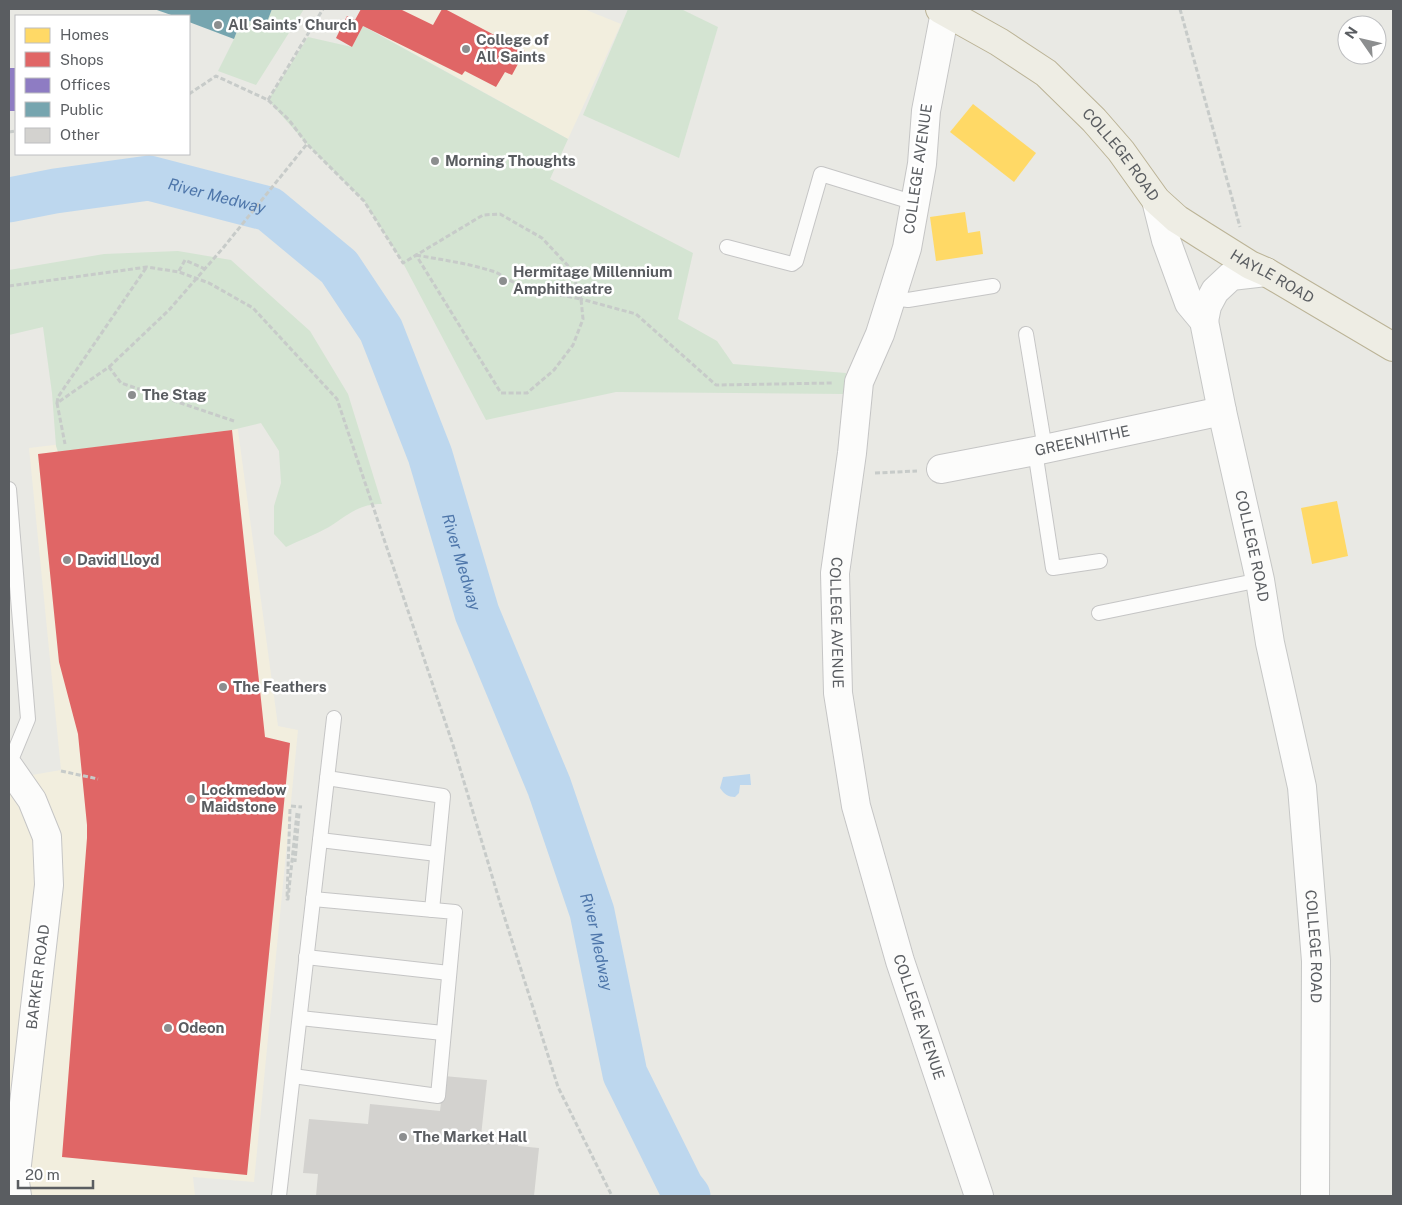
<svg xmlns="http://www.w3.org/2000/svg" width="1402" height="1205" font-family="'Public Sans',sans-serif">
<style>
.commercial{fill:#f2eede}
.green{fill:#d4e4d2}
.water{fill:#bdd7ee}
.homes{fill:#ffd966}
.shops{fill:#e06666}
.offices{fill:#8e7cc3}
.public{fill:#76a5af}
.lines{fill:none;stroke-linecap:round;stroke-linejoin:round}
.river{stroke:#bdd7ee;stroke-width:45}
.building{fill:#d3d2cf}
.service-casing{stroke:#c5c5c5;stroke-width:16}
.minor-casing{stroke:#c5c5c5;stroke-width:30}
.secondary-casing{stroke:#c6c7c6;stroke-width:30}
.trunk-casing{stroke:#bbb396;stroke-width:30}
.path{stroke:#c7cbc9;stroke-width:3;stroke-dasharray:5 2.5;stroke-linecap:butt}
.service{stroke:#fcfcfb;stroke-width:14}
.minor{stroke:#fcfcfb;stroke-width:28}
.secondary{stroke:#fcfcfb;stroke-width:28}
.trunk{stroke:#eeede4;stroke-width:28}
.path-bridge{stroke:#c7cbc9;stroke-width:3;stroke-dasharray:5 2.5;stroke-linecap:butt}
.poi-dot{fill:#8c8e8f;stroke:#fff;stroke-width:2}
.labels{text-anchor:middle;stroke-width:5;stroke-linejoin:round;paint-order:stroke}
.poi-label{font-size:15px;font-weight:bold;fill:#5a5d61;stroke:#fff;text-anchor:start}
.street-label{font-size:15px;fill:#5a5d61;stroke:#fff}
.water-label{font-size:16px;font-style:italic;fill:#4e76aa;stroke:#fff}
</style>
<rect width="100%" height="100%" fill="#e9e9e4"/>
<g class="commercial">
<polygon points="401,9 584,9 621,24 568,139 384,37"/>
<polygon points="237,423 278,726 298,730 254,1182 193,1177 195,1196 9,1196 9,779 61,770 29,448"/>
</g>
<g class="green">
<polygon points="272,9 304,9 256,85 218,71 234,39 242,18 264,27"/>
<polygon points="628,9 681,9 718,27 679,158 583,115"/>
<polygon points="363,26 568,139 550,179 693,253 678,319 717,341 733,364 846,373 844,394 616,392 486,420 403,263 364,201 307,144 268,100 308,37 352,47"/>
<path d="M178,251L231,260L310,331L348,394L382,504C358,504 348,515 329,527C315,535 300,540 286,547L274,534V506L281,483L279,451L261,423L232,430L58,452L56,446L52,393L43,327L9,335V270L104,254Z"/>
</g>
<path class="water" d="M750,774L751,785H740L739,793L735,797C728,797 724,794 720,788L723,777Z"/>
<g class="homes">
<polygon points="973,104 1036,153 1014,182 950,132"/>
<polygon points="965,212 968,233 980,231 983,254 936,261 930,217"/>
<polygon points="1337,501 1348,556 1312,564 1301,508"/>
</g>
<g class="shops">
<polygon points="361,9 400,9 433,25 442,9 445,9 525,51 512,75 505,72 496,87 465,71 462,75 363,26 352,47 336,38 347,16 355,20"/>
<polygon points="232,430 265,737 290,743 247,1175 62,1157 87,838 87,825 78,734 59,662 38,454"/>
</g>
<rect class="offices" x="9" y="68" width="7" height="43"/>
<polygon class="public" points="154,9 272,9 265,27 242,18 234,39 189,22 189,16 174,16"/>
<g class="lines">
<path class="river" id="s1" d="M9,200L55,191L149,178L269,209L339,267L381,330L430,455L477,613L549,786L592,912L625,1074L681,1187L688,1196"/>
</g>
<polygon class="building" points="444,1076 487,1080 481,1136 518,1139 518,1146 539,1148 534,1196 316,1196 318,1174 303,1173 309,1119 368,1124 370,1104 440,1111"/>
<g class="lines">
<g class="service-casing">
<g id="service">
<polyline points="727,247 792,264 796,261 821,174 915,203"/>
<polyline points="892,298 908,300 993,286"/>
<polyline points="1026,334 1045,449"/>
<polyline points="1035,451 1053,568 1100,561"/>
<polyline points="9,489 28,719 9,765"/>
<polyline points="1099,613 1260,580"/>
<polyline points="327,778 443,796 432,910"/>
<polyline points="320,840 437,854"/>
<polyline points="306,957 449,973"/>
<polyline points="300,1018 443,1033"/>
<polyline points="293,1076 438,1096 455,912 313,899"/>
<polyline points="279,1196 334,718"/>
</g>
</g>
<g class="minor-casing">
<g id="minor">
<path id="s2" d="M945,12L926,111L922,164L907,248L880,334L859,382L852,453L835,573L838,693L856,806L900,961L979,1196"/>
<path id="s3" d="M941,469L1035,451L1222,411"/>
<polyline points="9,767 32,800 47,837 49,885 15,1182 17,1196"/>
</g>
</g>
<g class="secondary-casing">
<g id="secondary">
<path id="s4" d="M1156,200L1166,240L1189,303L1204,321L1222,411L1260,580L1270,643L1302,787L1316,961L1315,1196"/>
<polyline points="1204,321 1207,306 1215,291 1231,276 1266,272"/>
</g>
</g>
<g class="trunk-casing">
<g id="trunk">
<path id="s5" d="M940,9L999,42L1046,73L1094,120L1121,151L1156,200L1177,219L1202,235L1250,265L1266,272L1393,347"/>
</g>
</g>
<g class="path">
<polyline points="1180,9 1240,227"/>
<polyline points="189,94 216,76 268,100 289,120 307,144 364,201 403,263 483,215 500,214 542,238 571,269 581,299 636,314 716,385 833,383"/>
<polyline points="268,100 323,9"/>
<polyline points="9,132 16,131"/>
<path d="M416,255C442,260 467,263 492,271C502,274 510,282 520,285C539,292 561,295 581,299L583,319L573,345L554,370L527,393H501Z"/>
<polyline points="146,268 58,397 57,403 109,367 121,383 234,421"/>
<polyline points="179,271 185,260 205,269"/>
<polyline points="9,286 147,267 179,272 209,283 253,308 337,399 453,745 501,906 558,1087 612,1196"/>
<polyline points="57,403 65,444"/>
<polyline points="875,473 917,471"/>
<polyline points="61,771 98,779"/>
<polyline points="291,806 302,807"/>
<polyline points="290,809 287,899 288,899 297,813 299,813 295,862"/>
</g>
<use href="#service" class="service"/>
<use href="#minor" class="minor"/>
<use href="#secondary" class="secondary"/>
<use href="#trunk" class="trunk"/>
<polyline class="path-bridge" points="109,367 169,310 223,248 307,144"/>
</g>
<g class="poi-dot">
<circle cx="218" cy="25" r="5"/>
<circle cx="466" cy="49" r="5"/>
<circle cx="435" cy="161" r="5"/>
<circle cx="503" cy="281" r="5"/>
<circle cx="132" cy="395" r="5"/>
<circle cx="67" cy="560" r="5"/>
<circle cx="223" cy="687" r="5"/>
<circle cx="191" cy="799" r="5"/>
<circle cx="168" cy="1028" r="5"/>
<circle cx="403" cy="1137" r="5"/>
</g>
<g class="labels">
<g class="poi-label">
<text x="228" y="30">All Saints' Church</text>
<text x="476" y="45">College of<tspan x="476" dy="17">All Saints</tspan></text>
<text x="445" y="166">Morning Thoughts</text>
<text x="513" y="277">Hermitage Millennium<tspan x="513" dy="17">Amphitheatre</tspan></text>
<text x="142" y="400">The Stag</text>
<text x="77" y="565">David Lloyd</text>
<text x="233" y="692">The Feathers</text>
<text x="201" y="795">Lockmedow<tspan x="201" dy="17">Maidstone</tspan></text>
<text x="178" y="1033">Odeon</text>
<text x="413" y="1142">The Market Hall</text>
</g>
<g class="street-label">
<text dy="5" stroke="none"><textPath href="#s5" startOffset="235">COLLEGE ROAD</textPath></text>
<text transform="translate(918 169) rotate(-82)" y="5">COLLEGE AVENUE</text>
<text dy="5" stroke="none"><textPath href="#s5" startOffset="432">HAYLE ROAD</textPath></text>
<text dy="5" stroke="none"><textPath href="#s3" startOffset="144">GREENHITHE</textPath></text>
<text dy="5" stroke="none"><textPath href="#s4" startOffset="362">COLLEGE ROAD</textPath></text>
<text dy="5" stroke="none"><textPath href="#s2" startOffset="624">COLLEGE AVENUE</textPath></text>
<text dy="5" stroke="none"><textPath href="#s4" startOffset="768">COLLEGE ROAD</textPath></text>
<text transform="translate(38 977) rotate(-83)" y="5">BARKER ROAD</text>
<text dy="5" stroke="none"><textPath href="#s2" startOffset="1029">COLLEGE AVENUE</textPath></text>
</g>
<g class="water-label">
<text dy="6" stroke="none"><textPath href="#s1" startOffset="212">River Medway</textPath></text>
<text dy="6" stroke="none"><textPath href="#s1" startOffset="678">River Medway</textPath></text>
<text dy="6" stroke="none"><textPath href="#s1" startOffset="1082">River Medway</textPath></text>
</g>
</g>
<rect width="1402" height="1205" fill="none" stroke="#5a5d61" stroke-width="20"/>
<rect x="15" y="15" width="175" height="140" fill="#ffffff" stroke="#bdbec0"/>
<rect x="25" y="28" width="25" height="15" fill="#ffd966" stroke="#bdbec0"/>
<text x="60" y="40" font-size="15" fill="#5a5d61">Homes</text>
<rect x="25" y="52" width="25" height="15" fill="#e06666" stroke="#bdbec0"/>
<text x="60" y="65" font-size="15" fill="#5a5d61">Shops</text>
<rect x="25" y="78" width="25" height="15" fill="#8e7cc3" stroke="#bdbec0"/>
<text x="60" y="90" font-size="15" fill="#5a5d61">Offices</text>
<rect x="25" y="102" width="25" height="15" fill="#76a5af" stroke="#bdbec0"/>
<text x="60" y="115" font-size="15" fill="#5a5d61">Public</text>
<rect x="25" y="128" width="25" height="15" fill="#d3d2cf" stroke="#bdbec0"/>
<text x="60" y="140" font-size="15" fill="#5a5d61">Other</text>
<g transform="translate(1362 40) rotate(304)"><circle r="24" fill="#ffffff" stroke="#bdbec0"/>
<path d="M0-4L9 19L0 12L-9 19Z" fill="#8c8e8f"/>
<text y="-8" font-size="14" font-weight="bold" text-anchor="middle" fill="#5a5d61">N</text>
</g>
<path d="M18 1180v8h75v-8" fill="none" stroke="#5a5d61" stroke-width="2.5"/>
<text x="25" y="1180" font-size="15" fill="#5a5d61" stroke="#ffffff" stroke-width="4" paint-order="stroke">20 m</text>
</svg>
